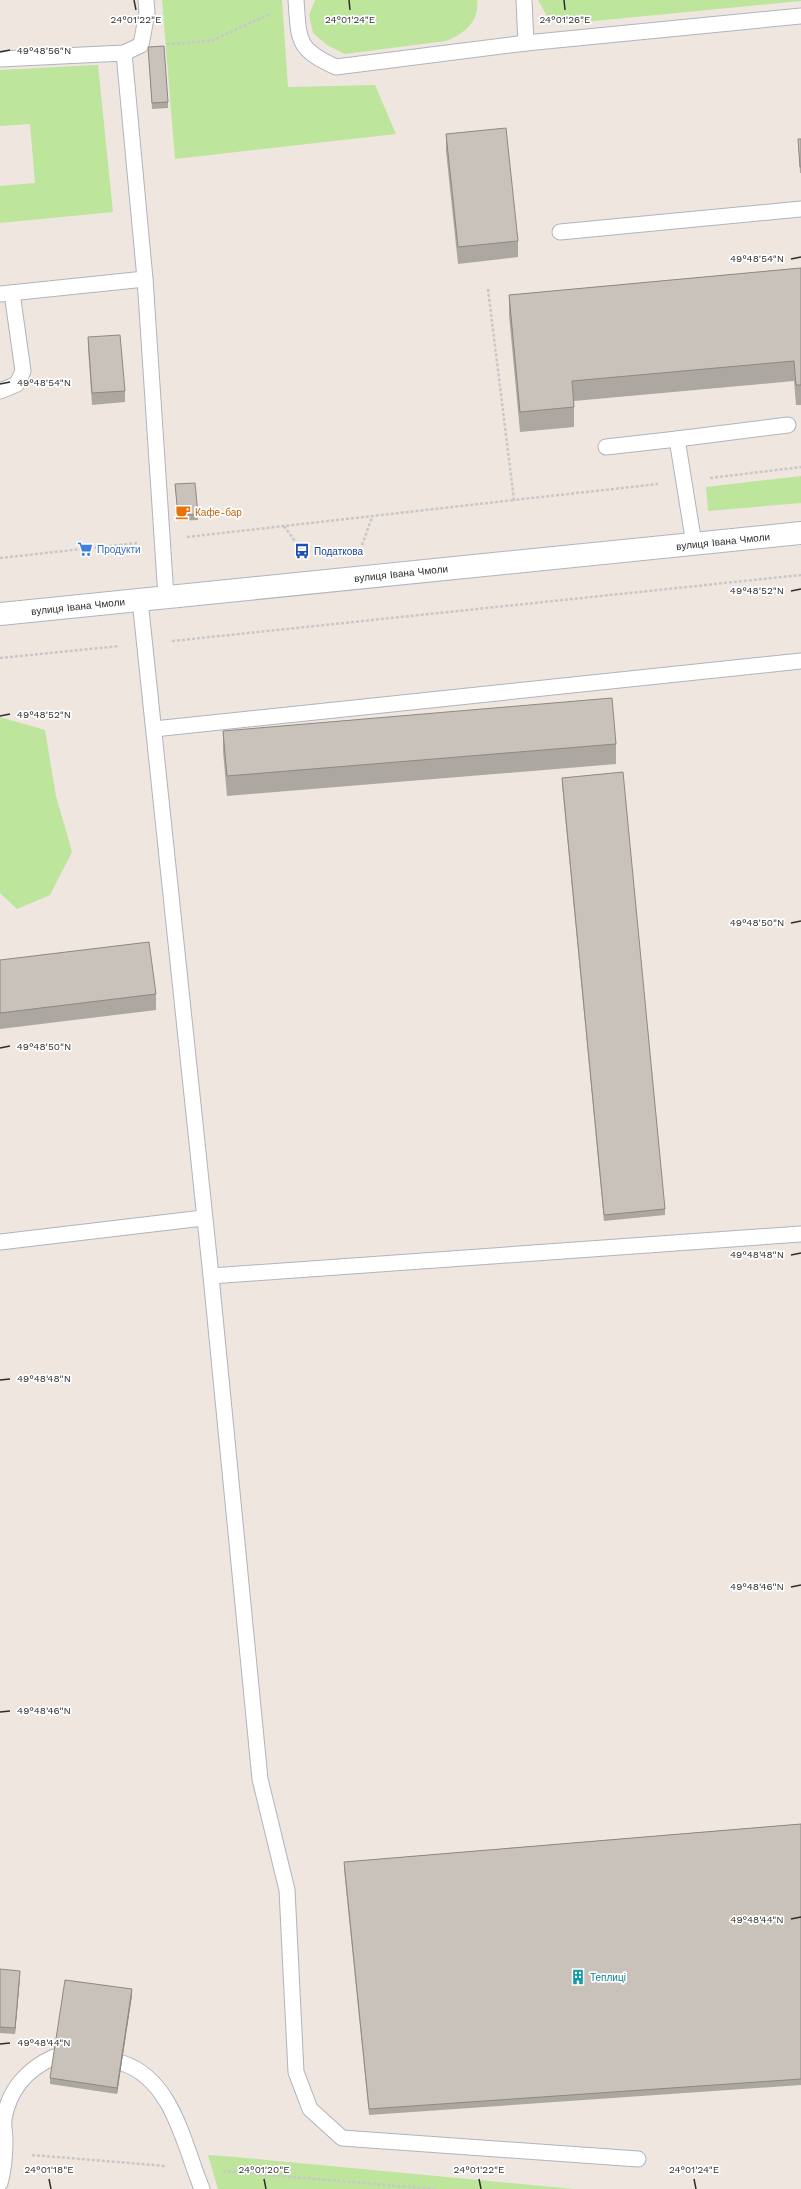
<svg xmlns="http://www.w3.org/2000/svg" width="801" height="2189" font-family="'Work Sans',sans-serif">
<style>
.green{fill:#bee59c}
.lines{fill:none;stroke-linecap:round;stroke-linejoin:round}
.lane-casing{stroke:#b0b4bd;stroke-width:17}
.secondary-casing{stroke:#b0b4bd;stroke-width:24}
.path{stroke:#c8c8c8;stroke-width:2.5;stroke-dasharray:3 2;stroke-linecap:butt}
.lane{stroke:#fff;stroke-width:15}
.secondary{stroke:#fff;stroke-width:22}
.wall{fill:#aca7a1}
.shaded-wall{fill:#8c8883}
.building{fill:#c8c2bb;stroke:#8c8883}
.ticks{fill:none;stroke:#2d2d2d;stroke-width:1.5}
.labels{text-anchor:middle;stroke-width:3.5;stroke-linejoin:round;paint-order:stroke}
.food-label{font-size:10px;fill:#c56008;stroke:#fff;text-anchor:start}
.street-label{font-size:10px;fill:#2d2d2d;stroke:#fff}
.shop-label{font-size:10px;fill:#366cbe;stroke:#fff;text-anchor:start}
.transit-label{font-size:10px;fill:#164399;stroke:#fff;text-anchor:start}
.culture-label{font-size:10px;fill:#0d838f;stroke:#fff;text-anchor:start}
.ticks-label{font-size:10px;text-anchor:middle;fill:#2d2d2d;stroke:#fff;stroke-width:3.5;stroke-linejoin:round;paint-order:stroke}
</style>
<rect width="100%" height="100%" fill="#efe6e0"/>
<g class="green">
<polygon points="162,0 282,0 288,87 375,85 396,134 175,159"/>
<path d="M315,0H477C480,21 464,34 446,41L345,54L327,45L313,33L309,15Z"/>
<polygon points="538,0 801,0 801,1 564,24 547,16"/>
<polygon points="98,65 113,212 0,223 0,186 35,183 30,124 0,126 0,70"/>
<polygon points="801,476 801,503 708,511 706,487"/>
<polygon points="0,717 45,730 56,796 72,852 50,895 17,909 0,893"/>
<polygon points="208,2155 236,2157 574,2189 218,2189"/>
</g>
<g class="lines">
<g class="lane-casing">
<g id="lane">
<path d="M296,0C299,40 296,49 336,67L526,43L801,16"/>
<polyline points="524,0 526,43"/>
<polyline points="124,53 145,279 166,597"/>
<polyline points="0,59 124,53 141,45 147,13 146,0"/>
<polyline points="560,232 801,209"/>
<polyline points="0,294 145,279"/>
<polyline points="0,391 17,384 23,371 12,293"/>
<polyline points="606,447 677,439"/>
<polyline points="694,544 677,439 788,425"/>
<polyline points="140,600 211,1276 260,1779 287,1890 296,2072 310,2109 342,2138 638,2159"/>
<polyline points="154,729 801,661"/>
<polyline points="0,1242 203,1218"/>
<polyline points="211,1276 801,1234"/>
<path d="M122,2063C173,2079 184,2146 202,2189"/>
<path d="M0,2183C4,2169 5,2155 5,2140C5,2133 3,2126 4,2119C9,2090 27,2069 54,2057"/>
</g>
</g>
<g class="secondary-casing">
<polyline id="secondary" points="0,614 801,533"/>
</g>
<g class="path">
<polyline points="167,44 211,41 270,14"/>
<polyline points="488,289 514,500 658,484"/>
<polyline points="710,478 801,467"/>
<polyline points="284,526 302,551"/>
<polyline points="187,537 514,500"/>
<polyline points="362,545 372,517"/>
<polyline points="0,558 137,543"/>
<polyline points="172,641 801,575"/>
<polyline points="0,658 119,646"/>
<polyline points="32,2155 166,2166"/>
<polyline points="223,2171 434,2189"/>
</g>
<use href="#lane" class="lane"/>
<use href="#secondary" class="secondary"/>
</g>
<g class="wall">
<polygon points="148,47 168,102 168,108 152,109"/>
<polygon points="446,134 518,241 518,257 458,264 446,151"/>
<polygon points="798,139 801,139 801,173 800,173"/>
<polygon points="801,268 801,405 796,405 794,381 574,401 574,427 520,432 509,315 509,295"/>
<polygon points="88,337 125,391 125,402 92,405 88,348"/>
<polygon points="175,484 198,514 198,520 178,521"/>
<polygon points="223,731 616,744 616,764 227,796 223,751"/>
<polygon points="562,778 665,1209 665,1215 604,1221 562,784"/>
<polygon points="0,960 156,994 156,1010 0,1029"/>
<polygon points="801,1824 801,2085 369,2115 344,1869 344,1862"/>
<polygon points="0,1969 20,1977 15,2034 0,2033"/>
<polygon points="132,1995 117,2094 50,2084 50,2078"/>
</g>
<g class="shaded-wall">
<polygon points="20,1971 20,1977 15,2034 15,2028"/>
<polygon points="132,1989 132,1995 117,2094 117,2088"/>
</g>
<g class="building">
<polygon points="164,46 168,102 152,103 148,47"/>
<polygon points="506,128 518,241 458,247 446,134"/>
<polygon points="798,139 801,139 801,167 800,167"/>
<polygon points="801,268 801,385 796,385 794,361 572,381 574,407 520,412 509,295"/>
<polygon points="120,335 125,391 92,393 88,337"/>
<polygon points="195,483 198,514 178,515 175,484"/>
<polygon points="612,698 616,744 227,776 223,731"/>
<polygon points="623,772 665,1209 604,1215 562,778"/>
<polygon points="149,942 156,994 0,1013 0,960"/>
<polygon points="801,1824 801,2079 369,2109 344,1862"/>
<polygon points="0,1969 20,1971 15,2028 0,2027"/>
<polygon points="65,1980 132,1989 117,2088 50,2078"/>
</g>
<path class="ticks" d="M134,0L136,10M349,0L350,10M564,0L565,10M0,52L10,50M791,259L801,257M0,384L10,382M791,591L801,589M0,716L10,714M791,923L801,921M0,1048L10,1046M791,1255L801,1253M0,1380L10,1379M791,1587L801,1585M0,1712L10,1711M791,1919L801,1917M0,2044L10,2043M49,2179L51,2189M264,2179L266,2189M479,2179L481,2189M694,2179L696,2189"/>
<defs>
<g id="cafe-bare" transform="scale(1.2)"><path d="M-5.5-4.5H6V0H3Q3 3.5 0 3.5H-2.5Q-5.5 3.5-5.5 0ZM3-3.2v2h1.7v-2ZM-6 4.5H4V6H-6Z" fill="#e8710a" stroke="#fff" stroke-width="2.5" paint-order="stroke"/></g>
<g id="supermarket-bare" transform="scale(1.2)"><path d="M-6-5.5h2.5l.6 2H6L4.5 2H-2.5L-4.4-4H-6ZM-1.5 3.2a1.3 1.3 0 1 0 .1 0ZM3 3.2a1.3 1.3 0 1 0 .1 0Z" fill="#3f7fe0" stroke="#fff" stroke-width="2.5" paint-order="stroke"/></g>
<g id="bus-bare" transform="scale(1.2)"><path d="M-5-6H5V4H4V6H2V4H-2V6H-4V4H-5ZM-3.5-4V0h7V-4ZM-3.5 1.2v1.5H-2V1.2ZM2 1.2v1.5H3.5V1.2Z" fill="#1a4fb4" stroke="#fff" stroke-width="2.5" paint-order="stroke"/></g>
<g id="building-bare" transform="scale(1.2)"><path d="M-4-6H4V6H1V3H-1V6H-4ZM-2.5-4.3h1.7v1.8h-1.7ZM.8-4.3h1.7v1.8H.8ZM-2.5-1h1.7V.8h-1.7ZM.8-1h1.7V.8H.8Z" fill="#0f9aa8" stroke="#fff" stroke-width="2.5" paint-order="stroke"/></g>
</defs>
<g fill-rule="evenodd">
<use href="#cafe-bare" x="183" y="512"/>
<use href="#supermarket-bare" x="85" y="549"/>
<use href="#bus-bare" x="302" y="551"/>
<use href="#building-bare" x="578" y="1977"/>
</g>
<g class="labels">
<g class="food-label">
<text x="195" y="516">Кафе-бар</text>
</g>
<g class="street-label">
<text transform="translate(723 541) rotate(-6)" y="4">вулиця Івана Чмоли</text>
<text transform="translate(401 573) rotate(-6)" y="4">вулиця Івана Чмоли</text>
<text transform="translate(78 606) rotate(-6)" y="4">вулиця Івана Чмоли</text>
</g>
<g class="shop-label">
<text x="97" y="553">Продукти</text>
</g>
<g class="transit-label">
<text x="314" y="555">Податкова</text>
</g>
<g class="culture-label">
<text x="590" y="1981">Теплиці</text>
</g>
</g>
<g class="ticks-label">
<text x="136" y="23">24°01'22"E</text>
<text x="350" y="23">24°01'24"E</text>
<text x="565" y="23">24°01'26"E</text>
<text x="44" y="54">49°48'56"N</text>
<text x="757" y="262">49°48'54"N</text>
<text x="44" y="386">49°48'54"N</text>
<text x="757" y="594">49°48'52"N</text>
<text x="44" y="718">49°48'52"N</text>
<text x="757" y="926">49°48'50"N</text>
<text x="44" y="1050">49°48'50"N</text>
<text x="757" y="1258">49°48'48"N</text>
<text x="44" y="1382">49°48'48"N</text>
<text x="757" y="1590">49°48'46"N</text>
<text x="44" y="1714">49°48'46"N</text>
<text x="757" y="1923">49°48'44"N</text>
<text x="44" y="2046">49°48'44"N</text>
<text x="49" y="2173">24°01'18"E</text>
<text x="264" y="2173">24°01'20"E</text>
<text x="479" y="2173">24°01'22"E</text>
<text x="694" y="2173">24°01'24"E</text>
</g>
</svg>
